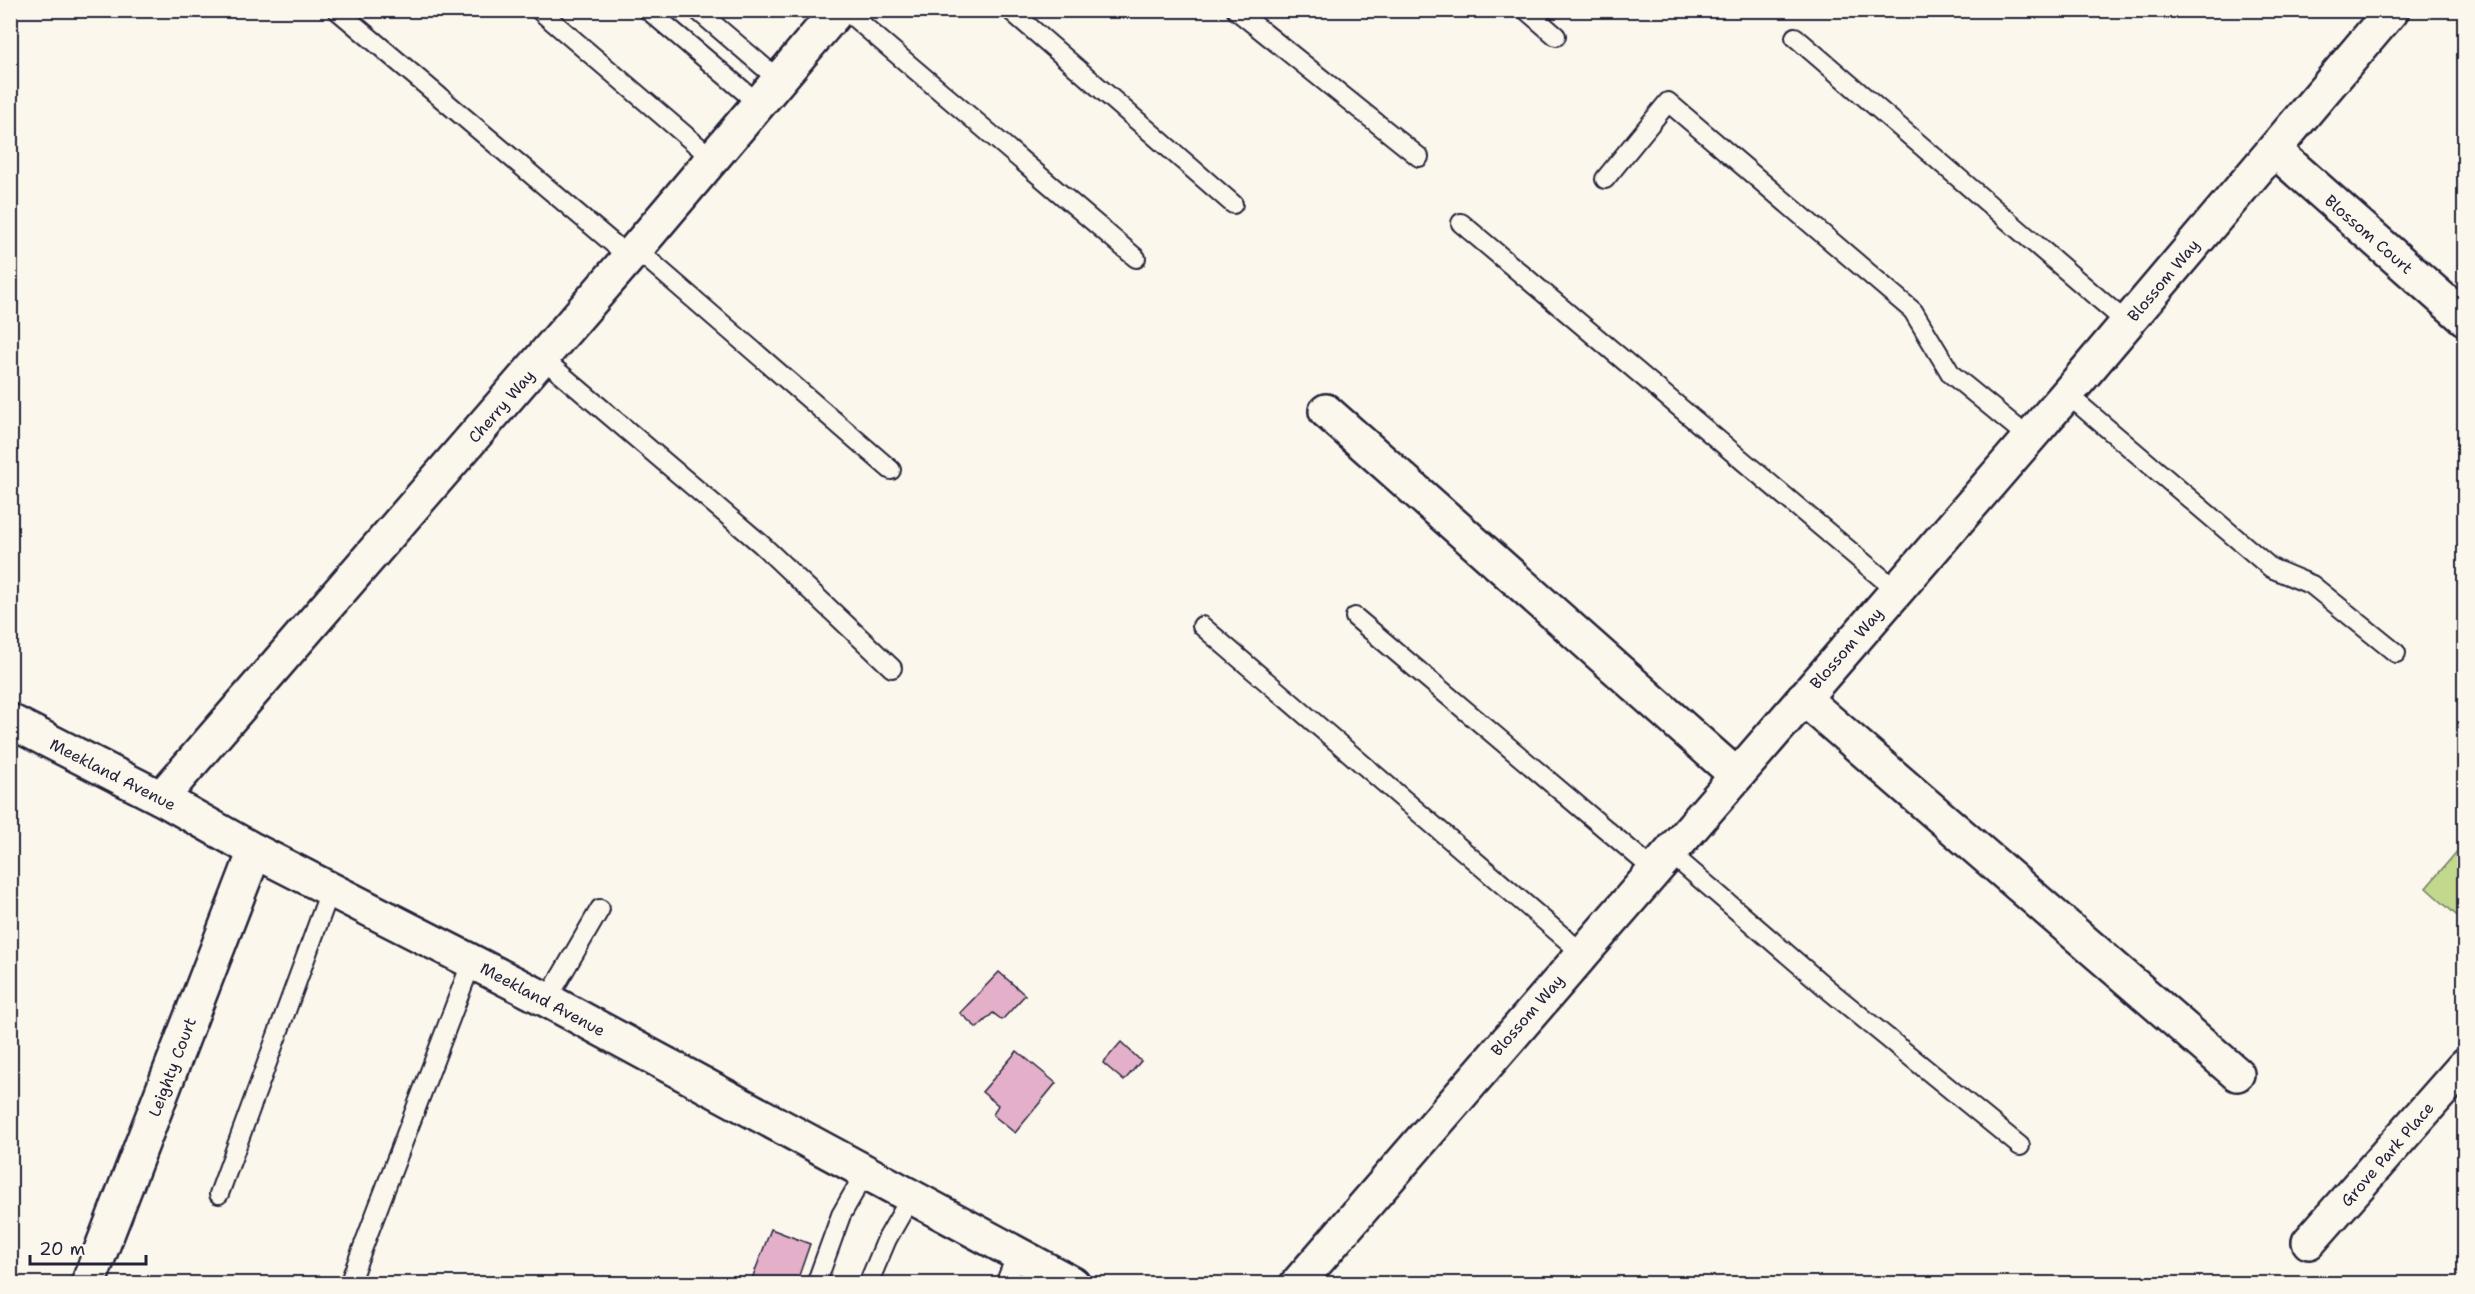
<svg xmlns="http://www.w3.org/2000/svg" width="2475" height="1294" font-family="'Shantell Sans',sans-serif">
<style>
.green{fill:#c2d88d;stroke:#727d64;stroke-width:1.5}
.building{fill:#e4afc8;stroke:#22223b;stroke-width:1.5}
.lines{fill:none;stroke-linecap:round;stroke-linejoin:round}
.service-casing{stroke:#22223b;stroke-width:22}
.minor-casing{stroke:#22223b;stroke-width:38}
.secondary-casing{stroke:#22223b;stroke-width:38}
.service{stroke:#fbf7ec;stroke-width:18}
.minor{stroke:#fbf7ec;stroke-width:33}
.secondary{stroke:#fbf7ec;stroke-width:33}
.labels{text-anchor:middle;stroke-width:4.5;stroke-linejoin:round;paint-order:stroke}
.street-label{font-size:16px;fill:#22223b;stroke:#fbf7ec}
</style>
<rect width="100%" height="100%" fill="#fbf7ec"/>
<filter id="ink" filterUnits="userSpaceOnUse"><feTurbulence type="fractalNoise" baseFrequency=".0167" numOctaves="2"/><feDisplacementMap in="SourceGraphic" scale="12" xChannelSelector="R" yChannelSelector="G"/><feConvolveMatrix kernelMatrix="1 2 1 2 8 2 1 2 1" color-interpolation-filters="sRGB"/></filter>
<g filter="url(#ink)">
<polygon class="green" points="2464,843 2464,922 2426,888"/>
<g class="building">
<polygon points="999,972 1025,995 1002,1020 993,1013 977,1028 960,1013"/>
<polygon points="1121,1042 1141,1061 1124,1081 1103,1063"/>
<polygon points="1017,1051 1056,1083 1015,1133 993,1115 998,1105 982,1092"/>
<polygon points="771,1229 810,1244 796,1284 750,1284"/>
</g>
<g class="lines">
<g class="service-casing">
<g id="service">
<polyline points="337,10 629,257"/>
<polyline points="539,10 713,159"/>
<polyline points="648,10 759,104"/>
<polyline points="697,10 779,80"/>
<polyline points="845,10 1136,258"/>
<polyline points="1010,10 1233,204"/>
<polyline points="1236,10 1419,157"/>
<polyline points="1526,10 1556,36"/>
<polyline points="1795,37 2127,323"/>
<polyline points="1605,179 1668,102 1913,311 1951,374 2028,437"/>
<polyline points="1461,223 1896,590"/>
<polyline points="636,249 891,470"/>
<polyline points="542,358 761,544 892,668"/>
<polyline points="2067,394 2271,568 2312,585 2396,653"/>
<polyline points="1355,617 1654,870"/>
<polyline points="1202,626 1582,953"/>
<polyline points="1669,852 1830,991 2020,1146"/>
<polyline points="547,1000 600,909"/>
<polyline points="219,1194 331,888"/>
<polyline points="349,1284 472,961"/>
<polyline points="816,1284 841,1215 865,1173"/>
<polyline points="868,1284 887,1239 911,1197"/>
<polyline points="1005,1284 1017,1254"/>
</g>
</g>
<g class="minor-casing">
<g id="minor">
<polyline points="2274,150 2464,318"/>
<polyline points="1326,411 1736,775"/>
<polyline points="1803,698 2237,1074"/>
<polyline points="161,798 636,249 838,10"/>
<polyline points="2309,1242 2464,1066"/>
<polyline points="88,1284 255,851"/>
<polyline points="1297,1284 2067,394 2392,10"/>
</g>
</g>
<g class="secondary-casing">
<polyline id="secondary" points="10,721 161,798 255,851 547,1000 1073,1284"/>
</g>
<use href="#service" class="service"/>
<use href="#minor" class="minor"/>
<use href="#secondary" class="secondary"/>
</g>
</g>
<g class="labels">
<g class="street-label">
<text transform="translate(2369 234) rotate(41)" y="6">Blossom Court</text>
<text transform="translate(2163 280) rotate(-50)" y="6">Blossom Way</text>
<text transform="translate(501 406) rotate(-49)" y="6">Cherry Way</text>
<text transform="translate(1846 648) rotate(-49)" y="6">Blossom Way</text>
<text transform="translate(113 774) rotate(27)" y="6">Meekland Avenue</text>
<text transform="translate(543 999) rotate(28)" y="6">Meekland Avenue</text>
<text transform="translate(1527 1015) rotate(-49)" y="6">Blossom Way</text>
<text transform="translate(172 1067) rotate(-69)" y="6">Leighty Court</text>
<text transform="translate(2387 1154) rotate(-49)" y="6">Grove Park Place</text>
</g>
</g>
<rect width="2475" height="1294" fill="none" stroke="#fbf7ec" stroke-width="36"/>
<rect x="18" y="18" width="2439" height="1258" fill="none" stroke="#22223b" stroke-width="2" filter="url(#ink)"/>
<path d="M30 1255v9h116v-9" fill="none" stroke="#22223b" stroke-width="3"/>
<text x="39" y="1255" font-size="18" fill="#22223b" stroke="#fbf7ec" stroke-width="4.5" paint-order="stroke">20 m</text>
</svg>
